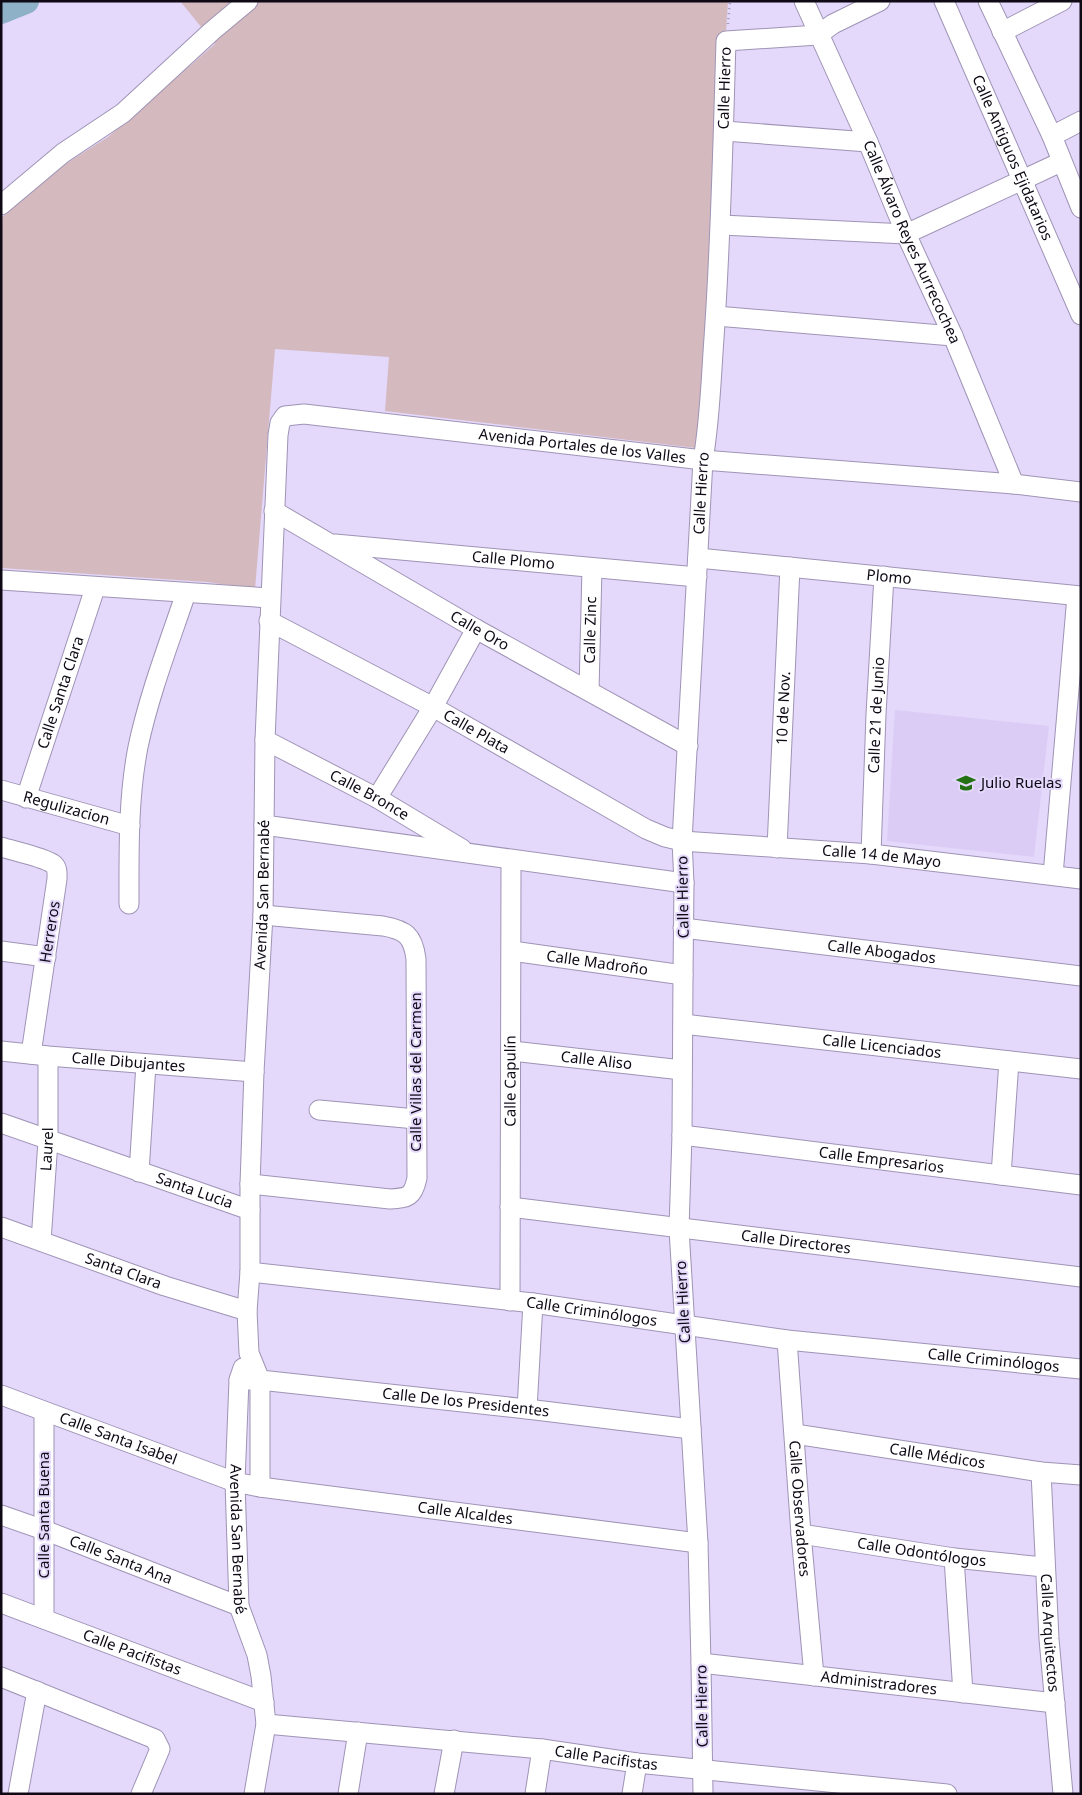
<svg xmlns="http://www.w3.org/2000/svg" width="1082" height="1795" font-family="'Noto Sans',sans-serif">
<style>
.built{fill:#dbccf6}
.green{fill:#d4b9be}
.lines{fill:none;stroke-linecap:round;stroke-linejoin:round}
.river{stroke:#8eb1c8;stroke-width:26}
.minor-casing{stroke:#9f94b5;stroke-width:21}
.path{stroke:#a298b4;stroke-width:2.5;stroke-dasharray:1 4;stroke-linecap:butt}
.minor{stroke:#fff;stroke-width:19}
.labels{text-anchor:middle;stroke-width:4;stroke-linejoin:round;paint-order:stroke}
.street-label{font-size:15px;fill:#0e0915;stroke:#e4d8fb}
.poi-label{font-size:15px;fill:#0e0915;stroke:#e4d8fb;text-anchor:start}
</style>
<rect width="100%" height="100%" fill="#e4d8fb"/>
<polygon class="built" points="895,710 1049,726 1034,857 887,841"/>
<polygon class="green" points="180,1 728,1 703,395 696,448 385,411 389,357 275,349 255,589 207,582 1,568 1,218 51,173 108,137 215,44"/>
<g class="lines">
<polyline class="river" points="1,11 26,1"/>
<g class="minor-casing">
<g id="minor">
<path id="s1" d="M804,1L868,142L906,234L953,336L1014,484"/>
<path id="s2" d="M944,1L1081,315"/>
<polyline points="988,1 1052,136 1081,208"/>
<polyline points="1002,32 1062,1"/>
<polyline points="724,131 868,142"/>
<polyline points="1052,136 1081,121"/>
<polyline points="1,205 63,153 123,113 212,31 248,1"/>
<polyline points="721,225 906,234 1061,162"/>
<polyline points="716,316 953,336"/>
<path id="s3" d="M274,511L476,629L688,746"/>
<path id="s4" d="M335,544L697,577"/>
<path id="s5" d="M698,558L1081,596"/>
<polyline points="1,580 270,598"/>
<path id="s6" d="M269,621L433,707L646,829L665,837L682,841L871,854L1081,879"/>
<path id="s7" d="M589,691L592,568"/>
<path id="s8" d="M265,740L377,798L462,849"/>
<path id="s9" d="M1,790L130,826"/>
<path id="s10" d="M26,798L95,588"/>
<polyline points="377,798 433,707 476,629"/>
<polyline points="264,825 684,883"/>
<path d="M1,847C14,851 43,857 53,864C58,868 57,874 57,879L31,1054"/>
<path id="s11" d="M777,848L790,567"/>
<path id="s12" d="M871,854L876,714L884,576"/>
<polyline points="1053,875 1077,596"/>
<path d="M129,904C129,851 128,798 138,747C149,695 169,643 186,593"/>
<path id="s13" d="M683,928L1081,976"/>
<polyline points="1,951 46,957"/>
<path id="s14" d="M512,951L683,975"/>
<path id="s15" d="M683,1024L1081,1069"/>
<path id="s16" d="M1,1051L48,1056L254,1072"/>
<path id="s17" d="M512,1051L682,1070"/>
<polyline points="319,1110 416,1119"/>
<path id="s18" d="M1,1123L250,1210"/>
<path id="s19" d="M682,1135L1081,1185"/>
<polyline points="139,1172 146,1064"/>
<polyline points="1001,1175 1009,1061"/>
<path d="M250,1184L390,1199C408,1198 413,1197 417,1178L416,959C413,935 405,930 383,926L263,915"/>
<path id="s20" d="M510,1207L1081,1277"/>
<path id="s21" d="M1,1227L165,1286L247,1311"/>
<path id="s22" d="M41,1241L48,1141V1056"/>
<path id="s23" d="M250,1272L533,1303L787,1340L1081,1369"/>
<path id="s24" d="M510,1301L511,861"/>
<path id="s25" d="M787,1340L801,1534L814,1676"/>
<path id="s26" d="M243,1368L239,1380L235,1482L239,1606L257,1655L261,1676L266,1724L254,1794"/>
<path id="s27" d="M239,1380H260L527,1409L691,1429"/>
<path id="s28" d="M1,1395L235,1482L260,1487L698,1543"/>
<polyline points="527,1409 533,1303"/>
<polyline points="44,1412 44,1619"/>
<path id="s29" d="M795,1434L1041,1472L1081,1475"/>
<path id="s30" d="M1041,1472L1049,1639L1063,1794"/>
<path id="s31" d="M260,1487V1380L249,1353L247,1311L250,1272V1184L254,1072L263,915L265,740L278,435L280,423L285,416L304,414L703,460L1014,484L1081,492"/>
<path id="s32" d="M1,1515L44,1530L239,1606"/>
<path id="s33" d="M801,1534L954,1558L1044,1567"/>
<polyline points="954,1558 963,1693"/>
<path id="s34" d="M1,1603L264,1702"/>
<path id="s35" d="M701,1663L1055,1703"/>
<polyline points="1,1677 155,1739 160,1749 141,1794"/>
<path id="s36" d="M266,1724L542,1749L637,1763L947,1794"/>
<polyline points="18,1794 37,1691"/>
<polyline points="348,1794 358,1732"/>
<polyline points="444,1794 454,1740"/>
<polyline points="535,1794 542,1749"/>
<polyline points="632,1794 637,1763"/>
<path id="s37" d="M703,1794L701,1663L698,1543L679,1229L682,1135L683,975L684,883L682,841L703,460C710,420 711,379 714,338C721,239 723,140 726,41L818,35L833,24L880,1"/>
</g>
</g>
<polyline class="path" points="728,24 730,1"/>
<use href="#minor" class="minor"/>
</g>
<defs>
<g id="school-bare" transform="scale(1.5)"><path d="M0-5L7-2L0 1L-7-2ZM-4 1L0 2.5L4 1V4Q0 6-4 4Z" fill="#237015" stroke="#e4d8fb" stroke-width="2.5" paint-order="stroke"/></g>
</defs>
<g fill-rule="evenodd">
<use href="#school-bare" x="966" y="783"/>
</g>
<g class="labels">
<g class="street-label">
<text dy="5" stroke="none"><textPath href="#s37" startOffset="1708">Calle Hierro</textPath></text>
<text dy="5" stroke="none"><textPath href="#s2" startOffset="171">Calle Antiguos Ejidatarios</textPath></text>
<text dy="5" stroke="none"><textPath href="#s1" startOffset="264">Calle Álvaro Reyes Aurrecochea</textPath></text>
<text dy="5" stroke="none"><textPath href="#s31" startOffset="1375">Avenida Portales de los Valles</textPath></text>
<text dy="5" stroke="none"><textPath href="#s37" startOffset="1302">Calle Hierro</textPath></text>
<text dy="5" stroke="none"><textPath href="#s4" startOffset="179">Calle Plomo</textPath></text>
<text dy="5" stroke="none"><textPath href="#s5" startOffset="192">Plomo</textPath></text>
<text dy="5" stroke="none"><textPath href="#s7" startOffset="61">Calle Zinc</textPath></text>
<text dy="5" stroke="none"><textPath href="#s3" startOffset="238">Calle Oro</textPath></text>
<text dy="5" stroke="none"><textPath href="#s10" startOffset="111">Calle Santa Clara</textPath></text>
<text dy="5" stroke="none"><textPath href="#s11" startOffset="140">10 de Nov.</textPath></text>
<text dy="5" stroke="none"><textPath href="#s12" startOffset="139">Calle 21 de Junio</textPath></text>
<text dy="5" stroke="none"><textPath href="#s6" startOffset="235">Calle Plata</textPath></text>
<text dy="5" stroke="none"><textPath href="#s8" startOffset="118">Calle Bronce</textPath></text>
<text dy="5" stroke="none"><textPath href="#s9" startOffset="68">Regulizacion</textPath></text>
<text dy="5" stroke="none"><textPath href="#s6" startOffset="669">Calle 14 de Mayo</textPath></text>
<text dy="5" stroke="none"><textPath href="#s31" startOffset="595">Avenida San Bernabé</textPath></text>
<text transform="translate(683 897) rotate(-91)" y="5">Calle Hierro</text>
<text transform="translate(50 932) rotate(-81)" y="5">Herreros</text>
<text dy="5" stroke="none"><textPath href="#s13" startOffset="200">Calle Abogados</textPath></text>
<text dy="5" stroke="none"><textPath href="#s14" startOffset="86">Calle Madroño</textPath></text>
<text dy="5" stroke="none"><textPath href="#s15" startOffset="200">Calle Licenciados</textPath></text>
<text dy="5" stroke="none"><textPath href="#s17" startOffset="85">Calle Aliso</textPath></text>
<text dy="5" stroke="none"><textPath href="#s16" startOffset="128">Calle Dibujantes</textPath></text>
<text transform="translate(416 1072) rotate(-90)" y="5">Calle Villas del Carmen</text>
<text dy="5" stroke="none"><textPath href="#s24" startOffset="220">Calle Capulín</textPath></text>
<text dy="5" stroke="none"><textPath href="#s22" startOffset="92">Laurel</textPath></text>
<text dy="5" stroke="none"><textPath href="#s19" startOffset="201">Calle Empresarios</textPath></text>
<text dy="5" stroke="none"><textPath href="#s18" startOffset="205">Santa Lucia</textPath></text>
<text dy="5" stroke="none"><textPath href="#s20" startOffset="288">Calle Directores</textPath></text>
<text dy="5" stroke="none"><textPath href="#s21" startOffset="130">Santa Clara</textPath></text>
<text transform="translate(683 1302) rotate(-93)" y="5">Calle Hierro</text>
<text dy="5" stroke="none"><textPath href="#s23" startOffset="344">Calle Criminólogos</textPath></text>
<text dy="5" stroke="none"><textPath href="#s23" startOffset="749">Calle Criminólogos</textPath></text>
<text dy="5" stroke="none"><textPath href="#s27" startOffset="228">Calle De los Presidentes</textPath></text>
<text dy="5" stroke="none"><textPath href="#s28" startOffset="125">Calle Santa Isabel</textPath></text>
<text dy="5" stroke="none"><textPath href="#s29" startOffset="144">Calle Médicos</textPath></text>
<text dy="5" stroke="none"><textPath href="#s25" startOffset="169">Calle Observadores</textPath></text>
<text dy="5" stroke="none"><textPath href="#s28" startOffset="482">Calle Alcaldes</textPath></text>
<text transform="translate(44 1515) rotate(-90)" y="5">Calle Santa Buena</text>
<text dy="5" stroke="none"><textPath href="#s26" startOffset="172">Avenida San Bernabé</textPath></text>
<text dy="5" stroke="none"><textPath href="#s33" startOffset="122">Calle Odontólogos</textPath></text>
<text dy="5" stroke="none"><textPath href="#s32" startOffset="128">Calle Santa Ana</textPath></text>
<text dy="5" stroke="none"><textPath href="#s30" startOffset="161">Calle Arquitectos</textPath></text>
<text dy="5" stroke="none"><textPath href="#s34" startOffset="140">Calle Pacifistas</textPath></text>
<text dy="5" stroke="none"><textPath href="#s35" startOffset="179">Administradores</textPath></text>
<text transform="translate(702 1706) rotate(-91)" y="5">Calle Hierro</text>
<text dy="5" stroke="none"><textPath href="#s36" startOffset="342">Calle Pacifistas</textPath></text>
</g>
<g class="poi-label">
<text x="981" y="788">Julio Ruelas</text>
</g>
</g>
<rect width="1082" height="1795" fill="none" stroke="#0e0915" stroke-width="5"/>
</svg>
